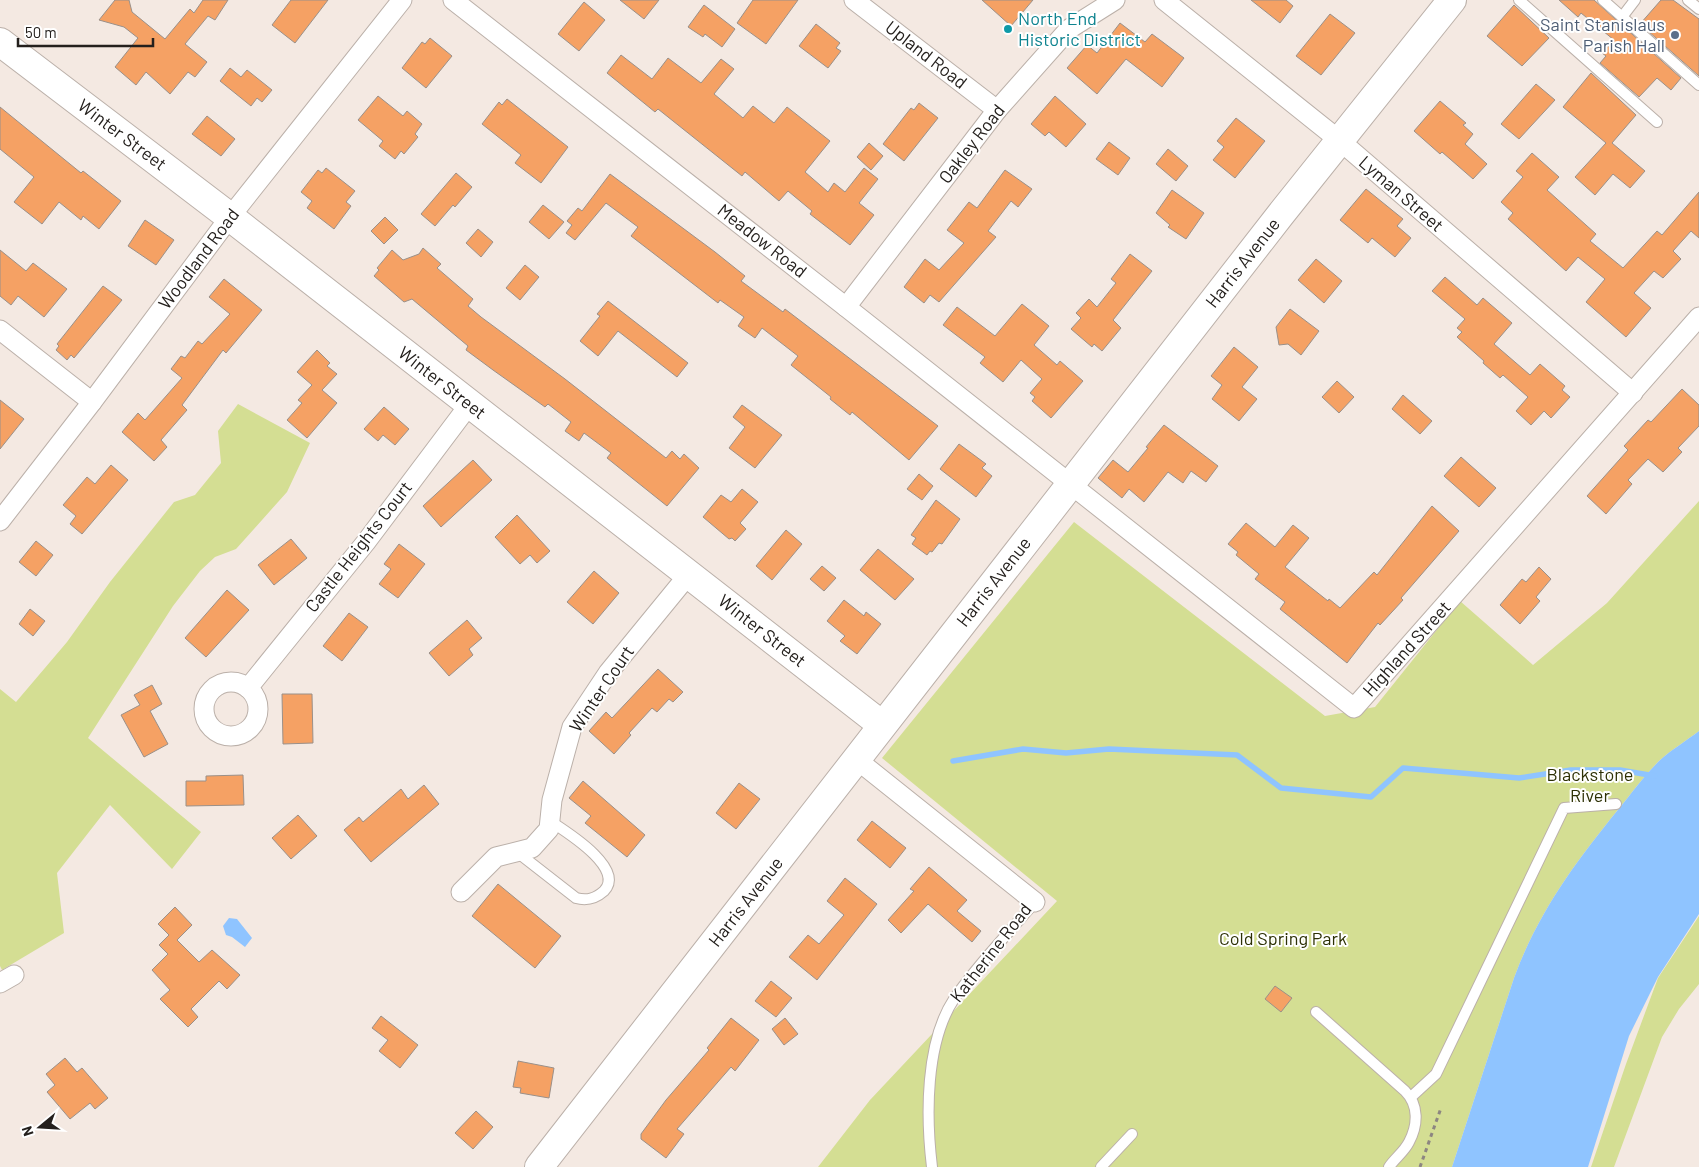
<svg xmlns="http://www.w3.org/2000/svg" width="1699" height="1167" font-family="Barlow,sans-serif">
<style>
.green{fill:#d4de93}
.water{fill:#8fc4ff}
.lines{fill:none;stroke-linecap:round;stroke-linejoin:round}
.stream{stroke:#8fc4ff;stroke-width:5.5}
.building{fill:#f5a164;stroke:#9a9089}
.service-casing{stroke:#bbb0a9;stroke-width:12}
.minor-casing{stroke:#bbb0a9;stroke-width:21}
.secondary-casing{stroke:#bbb0a9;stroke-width:30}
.path{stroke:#8d8681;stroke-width:3;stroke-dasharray:4 4;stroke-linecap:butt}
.service{stroke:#fff;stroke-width:10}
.minor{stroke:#fff;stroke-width:19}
.secondary{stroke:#fff;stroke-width:28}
.culture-dot{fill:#0f9aa8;stroke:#fff;stroke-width:2}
.service-dot{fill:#5c6f8a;stroke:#fff;stroke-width:2}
.labels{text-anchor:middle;stroke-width:4;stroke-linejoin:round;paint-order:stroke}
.culture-label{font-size:18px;fill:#0d838f;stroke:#fff;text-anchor:start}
.service-label{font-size:18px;fill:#4e5e75;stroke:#fff;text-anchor:end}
.street-label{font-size:18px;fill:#24201d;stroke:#fff}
.park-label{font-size:18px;fill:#2d3105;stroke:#fff}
</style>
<rect width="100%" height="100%" fill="#f4e9e2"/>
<g class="green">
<polygon points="238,404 310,443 287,492 236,549 215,557 200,571 173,606 88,738 201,832 172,869 110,805 57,873 64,933 2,970 0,966 0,689 16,702 67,642 110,582 174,502 195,495 221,463 218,431"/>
<path d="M1699,501V731C1686,741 1671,750 1659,761C1644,776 1631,794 1617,811C1574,864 1538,913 1514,978L1452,1167H818L870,1100L1057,901L882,758L1074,522L1325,716L1375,707L1460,601L1533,665L1607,603Z"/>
<polygon points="1699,916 1699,984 1679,1009 1662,1037 1614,1167 1591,1167 1626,1064 1658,978"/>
</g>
<g class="water">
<path d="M1699,731V914L1658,977L1629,1036L1588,1167H1452L1514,978C1538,913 1574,864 1617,811C1631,794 1644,776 1659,761C1671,750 1686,741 1699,731Z"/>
<polygon points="229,918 237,919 252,938 245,947 232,937 226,935 223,926"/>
</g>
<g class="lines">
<polyline class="stream" points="953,761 1023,749 1066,753 1109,749 1237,755 1281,788 1371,797 1403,768 1519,778 1571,770 1620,770 1655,776"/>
</g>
<g class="building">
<polygon points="115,0 129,0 132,12 165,39 190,9 194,13 203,0 228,0 215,20 208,16 185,44 207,62 195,77 188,72 170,94 146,72 136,85 115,67 138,38 124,27 99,20"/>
<polygon points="291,0 328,0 295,43 272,25"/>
<polygon points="620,0 659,0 644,19"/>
<polygon points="753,0 798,0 766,44 737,23"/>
<polygon points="982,0 1033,0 1011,26"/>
<polygon points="1251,0 1286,0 1293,6 1280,23"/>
<polygon points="1559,0 1594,0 1681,78 1671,90 1657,78 1639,97 1600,63 1606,56 1602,53 1614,40 1581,13 1578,17"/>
<polygon points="1661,0 1673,0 1699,19 1699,76 1640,24"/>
<polygon points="584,2 605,20 579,51 558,34"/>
<polygon points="704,5 735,29 722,47 705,34 703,37 688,27"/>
<polygon points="1514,5 1549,38 1522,66 1487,36"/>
<polygon points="1330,14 1355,33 1321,75 1296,56"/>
<polygon points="1120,23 1145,42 1152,34 1184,58 1162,87 1126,59 1097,94 1067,68 1087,45 1097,53"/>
<polygon points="816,24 840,43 836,48 841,51 828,68 799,46"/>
<polygon points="430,38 452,56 426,88 402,68 422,42 425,44"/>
<polygon points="621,55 652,79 668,58 701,83 721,59 734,69 714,94 743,118 753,106 774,123 787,107 830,141 805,172 828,192 834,183 845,192 864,168 878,179 859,203 874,215 850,245 810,214 812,211 788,191 779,201 745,172 742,176 658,109 655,112 607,73"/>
<polygon points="230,68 241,77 247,70 272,90 262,102 257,98 251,106 220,81"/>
<polygon points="1591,73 1636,115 1612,143 1645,171 1630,188 1613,174 1595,195 1575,177 1606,143 1563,107"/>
<polygon points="1536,84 1555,100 1519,139 1501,124"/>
<polygon points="378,96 403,116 407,111 422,124 415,134 418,137 404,154 401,151 395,159 379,146 383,141 358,120"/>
<polygon points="1055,96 1086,124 1066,147 1049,132 1045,136 1031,124"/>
<polygon points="507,99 568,147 541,183 515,163 521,155 482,124 499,102 502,105"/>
<polygon points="1440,101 1466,123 1463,125 1473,134 1465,144 1487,164 1473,179 1442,152 1440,154 1414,131"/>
<polygon points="919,103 938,118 904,161 883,144 911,108 914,110"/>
<polygon points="0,107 81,173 83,171 121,201 99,229 83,216 81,220 59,202 42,224 14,202 34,177 0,149"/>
<polygon points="207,116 235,139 221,156 192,134"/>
<polygon points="1236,118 1265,141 1235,178 1213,160 1224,147 1217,141"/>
<polygon points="1109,142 1130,158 1118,175 1096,159"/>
<polygon points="869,143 883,156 871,170 857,157"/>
<polygon points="1168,149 1188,166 1176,181 1156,164"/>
<polygon points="1532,153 1559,177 1547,190 1596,234 1590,241 1623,268 1657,231 1662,235 1699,192 1699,238 1691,231 1673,251 1681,259 1663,278 1654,271 1634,293 1651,308 1626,337 1586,302 1605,279 1578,257 1566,271 1508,219 1513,213 1501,202 1523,177 1516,171"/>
<polygon points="326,168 355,191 346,202 351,206 334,229 307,208 312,201 301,192 318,170 322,173"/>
<polygon points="1005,170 1032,189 1018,207 1011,201 988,231 996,237 939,302 930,295 924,303 904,287 925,259 939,270 964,243 947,230 969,202 977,208"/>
<polygon points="456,173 472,187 455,207 453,205 435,226 421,214"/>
<polygon points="610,174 715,252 745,276 741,281 783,312 785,309 938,426 909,460 852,412 850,415 830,399 831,397 791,365 798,356 762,328 755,338 738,326 744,317 720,300 718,303 631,236 638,227 606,203 575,240 566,233 572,225 567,221 578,208 582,211"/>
<polygon points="1366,189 1403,219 1397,226 1411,238 1395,257 1372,238 1368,243 1340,220"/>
<polygon points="1172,190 1204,213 1186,239 1168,227 1170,225 1156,213"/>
<polygon points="543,205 564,222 549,239 529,222"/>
<polygon points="385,217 398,230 384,244 371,231"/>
<polygon points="145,220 174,240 156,265 128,246"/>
<polygon points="478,229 493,242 481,257 466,243"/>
<polygon points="423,248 441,264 437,268 473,299 468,306 481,317 565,379 666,458 672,451 680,459 684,454 699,468 667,506 607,458 611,453 584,433 579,441 565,431 571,422 548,404 545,407 493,370 466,350 468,346 412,299 404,302 374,276 379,270 377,268 392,250 403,260 419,254"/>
<polygon points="0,250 26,271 33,263 67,289 44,317 18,296 11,305 0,296"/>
<polygon points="1130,254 1152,271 1113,320 1121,328 1102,351 1094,344 1092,347 1071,329 1081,318 1076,313 1089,299 1097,307 1116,283 1111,279"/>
<polygon points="1316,259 1342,281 1324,303 1298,280"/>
<polygon points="525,265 539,277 520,300 506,288"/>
<polygon points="1445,277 1477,305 1483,298 1512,323 1494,344 1530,375 1540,364 1565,386 1562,390 1570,397 1551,418 1544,411 1531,425 1516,411 1528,397 1503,375 1500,378 1483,363 1484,361 1457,337 1462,332 1457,328 1465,319 1432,291"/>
<polygon points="224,279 262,310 226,353 223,350 182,405 187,410 161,440 167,447 154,461 122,432 138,413 145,420 182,378 171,369 181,356 185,358 198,341 202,344 230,314 209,297"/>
<polygon points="103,286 122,300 74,358 71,355 67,360 56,350 59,346 57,344"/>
<polygon points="608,301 688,363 677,377 618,331 598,356 580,341 600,316 597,314"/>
<polygon points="1022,304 1049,326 1034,345 1057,365 1060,361 1083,381 1051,418 1032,401 1035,397 1030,393 1042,379 1021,360 1003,382 980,363 985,357 943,325 957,307 995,336"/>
<polygon points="1290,309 1319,331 1301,355 1288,344 1279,345 1276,327"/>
<polygon points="1234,347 1258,367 1242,387 1257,399 1239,421 1212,399 1222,385 1211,376"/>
<polygon points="317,350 330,363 327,366 337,374 322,390 337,403 307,438 287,420 302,403 298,400 312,385 297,372"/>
<polygon points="1337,381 1354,397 1339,413 1322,397"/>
<polygon points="1682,389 1699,405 1699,426 1678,448 1682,452 1663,472 1648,459 1628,480 1632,484 1606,514 1587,496 1628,450 1624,446 1648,420 1651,422"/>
<polygon points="1403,395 1432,421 1420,434 1392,409"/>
<polygon points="0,400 24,419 0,449"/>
<polygon points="742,405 782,435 755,468 729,448 745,427 733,417"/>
<polygon points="384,407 409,429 395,445 383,435 378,441 364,429"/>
<polygon points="1164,425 1218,466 1206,482 1191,471 1183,483 1168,472 1144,502 1129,489 1122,498 1098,478 1113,460 1128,472 1148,448 1146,447"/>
<polygon points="959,444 986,464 982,468 992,476 976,497 940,469"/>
<polygon points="1461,457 1496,488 1479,507 1444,476"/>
<polygon points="473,460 492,480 441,527 423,506"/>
<polygon points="111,465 128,480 82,534 70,524 76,516 63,505 87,477 95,484"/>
<polygon points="919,474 933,486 922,500 907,489"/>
<polygon points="742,489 758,502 740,523 746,529 735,541 732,538 729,539 703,517 721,495 731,502"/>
<polygon points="936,500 960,519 942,544 939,543 932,552 930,551 927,555 912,544 916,538 911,535"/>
<polygon points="1432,506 1459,531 1401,598 1403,600 1380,625 1378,623 1347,663 1280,609 1285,602 1255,579 1259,574 1236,555 1238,552 1228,544 1246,523 1275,547 1293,525 1309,538 1285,567 1328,601 1329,599 1340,608 1374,572 1377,575"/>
<polygon points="517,515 550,551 537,563 530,555 520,564 495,537"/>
<polygon points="786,530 802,544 772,580 756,566"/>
<polygon points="291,539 307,558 274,585 258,565"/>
<polygon points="36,541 53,555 36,576 19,562"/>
<polygon points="399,544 425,564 398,598 379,584 391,569 384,564"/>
<polygon points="878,549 914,579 895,600 860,570"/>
<polygon points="822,566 836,578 824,591 810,579"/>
<polygon points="1539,567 1551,579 1536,597 1540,601 1520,624 1500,605 1522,579 1526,582"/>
<polygon points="594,571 619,593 593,624 567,602"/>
<polygon points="227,590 249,610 206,657 185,638"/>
<polygon points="844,600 864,616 866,612 881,624 857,654 840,641 845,636 827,621"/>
<polygon points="30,609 45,621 33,636 19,624"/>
<polygon points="349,613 368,627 342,661 323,646"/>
<polygon points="467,620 482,638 469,649 473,655 449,676 429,653"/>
<polygon points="658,669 683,692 673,702 669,699 657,712 652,708 629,733 631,735 614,754 589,731 606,712 612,718"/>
<polygon points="152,685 162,704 150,711 168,744 144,757 121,715 140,705 134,695"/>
<polygon points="282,694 312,694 313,743 283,744"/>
<polygon points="243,775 244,805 186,806 186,781 206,781 206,776"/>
<polygon points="583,781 645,835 627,857 585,823 591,816 569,798"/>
<polygon points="739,783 760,799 736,829 716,813"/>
<polygon points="424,785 439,804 371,862 344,830 359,817 363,822 401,789 408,799"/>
<polygon points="298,815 317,836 291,859 272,838"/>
<polygon points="872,821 906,848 890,868 857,840"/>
<polygon points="929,867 967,900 957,911 981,931 972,942 928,904 901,933 888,920 914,891 910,889"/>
<polygon points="845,878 877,904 817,980 789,957 808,935 819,944 844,915 827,901"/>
<polygon points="498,884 561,936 535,968 472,916"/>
<polygon points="175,907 192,925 177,940 199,962 212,950 240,975 227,989 219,981 191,1009 198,1017 188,1027 160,999 170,990 152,970 168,954 159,945 169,935 158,924"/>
<polygon points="771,981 792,998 776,1017 755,1001"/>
<polygon points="1275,986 1292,998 1281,1012 1265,999"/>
<polygon points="381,1016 418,1045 400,1068 379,1051 388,1040 372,1028"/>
<polygon points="731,1018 759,1040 735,1071 731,1067 677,1129 684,1134 666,1158 641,1139 641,1134 666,1100 709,1050 707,1048"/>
<polygon points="785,1018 798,1034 784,1045 772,1029"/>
<polygon points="65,1058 77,1072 82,1068 108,1098 95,1109 90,1103 70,1119 47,1092 55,1085 46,1074"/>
<polygon points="518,1061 554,1068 549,1098 520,1093 521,1088 513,1087"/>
<polygon points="476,1111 493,1127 473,1149 455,1133"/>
</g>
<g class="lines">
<g class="service-casing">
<g id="service">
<polyline points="1519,0 1657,122"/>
<polyline points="1603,0 1699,85"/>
<polyline points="1688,0 1699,9"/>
<polyline points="1622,17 1635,0"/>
<path d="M517,852L576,898C587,901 595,899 604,891C626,868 565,831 550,821"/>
<path d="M1316,1012L1405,1091C1419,1105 1418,1125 1409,1142C1404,1152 1395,1158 1389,1167"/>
<polyline points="1411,1097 1436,1074 1564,808 1616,804"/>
<path d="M932,1167C926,1117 925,1043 954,999C977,965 1008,934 1035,902"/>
<polyline points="1101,1167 1132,1134"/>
</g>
</g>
<g class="minor-casing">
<g id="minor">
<polyline points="453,0 846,307 1354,708 1699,317"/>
<polyline points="854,0 997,110"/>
<polyline points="1164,0 1339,140 1633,393"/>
<polyline points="846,307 997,110 1069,29 1115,0"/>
<polyline points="0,330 92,402"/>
<polyline points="0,521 92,402 230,217 402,0"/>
<circle cx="231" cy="709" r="27"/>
<polyline points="248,688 366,542 469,405"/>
<polyline points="856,759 1035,902"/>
<polyline points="461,892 496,857 532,848 549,829 552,800 572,727 608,673 689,574"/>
<polyline points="0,983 14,975"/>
</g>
</g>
<g class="secondary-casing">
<g id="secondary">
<polyline points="0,42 230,217 882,725"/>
<polyline points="539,1167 1281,214 1452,0"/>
</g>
</g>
<polyline class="path" points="1420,1167 1441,1108"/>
<use href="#service" class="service"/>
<use href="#minor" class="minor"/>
<use href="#secondary" class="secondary"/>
</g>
<circle class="culture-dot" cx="1008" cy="29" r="5"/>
<circle class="service-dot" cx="1675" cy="35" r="5"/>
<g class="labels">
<g class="culture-label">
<text x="1018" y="25">North End<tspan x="1018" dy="21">Historic District</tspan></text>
</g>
<g class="service-label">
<text x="1665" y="31">Saint Stanislaus<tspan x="1665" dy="21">Parish Hall</tspan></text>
</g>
<g class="street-label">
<text transform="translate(926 55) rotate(38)" y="6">Upland Road</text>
<text transform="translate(122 135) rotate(37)" y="6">Winter Street</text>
<text transform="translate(972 144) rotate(-52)" y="6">Oakley Road</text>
<text transform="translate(1401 194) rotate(41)" y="6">Lyman Street</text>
<text transform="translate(762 241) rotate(38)" y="6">Meadow Road</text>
<text transform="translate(199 259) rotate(-53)" y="6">Woodland Road</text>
<text transform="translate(1243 263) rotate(-52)" y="6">Harris Avenue</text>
<text transform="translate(442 383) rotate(38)" y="6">Winter Street</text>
<text transform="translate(359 547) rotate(-52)" y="6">Castle Heights Court</text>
<text transform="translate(994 582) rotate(-52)" y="6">Harris Avenue</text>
<text transform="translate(762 631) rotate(38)" y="6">Winter Street</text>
<text transform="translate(1407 649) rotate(-48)" y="6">Highland Street</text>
<text transform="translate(602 689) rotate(-56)" y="6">Winter Court</text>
<text transform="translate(746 902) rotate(-52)" y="6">Harris Avenue</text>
<text transform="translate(991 953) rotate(-52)" y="6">Katherine Road</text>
</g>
<g class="park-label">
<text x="1590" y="781">Blackstone<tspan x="1590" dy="21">River</tspan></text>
<text x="1283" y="945">Cold Spring Park</text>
</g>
</g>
<g transform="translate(40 1127) rotate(252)" stroke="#ffffff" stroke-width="4" paint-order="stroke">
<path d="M0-4L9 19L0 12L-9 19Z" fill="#24201d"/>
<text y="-8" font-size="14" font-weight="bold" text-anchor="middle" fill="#24201d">N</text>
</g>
<path d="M18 38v8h135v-8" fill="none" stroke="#24201d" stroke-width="2.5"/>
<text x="25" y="38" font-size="15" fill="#24201d" stroke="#ffffff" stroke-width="4" paint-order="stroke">50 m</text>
</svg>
